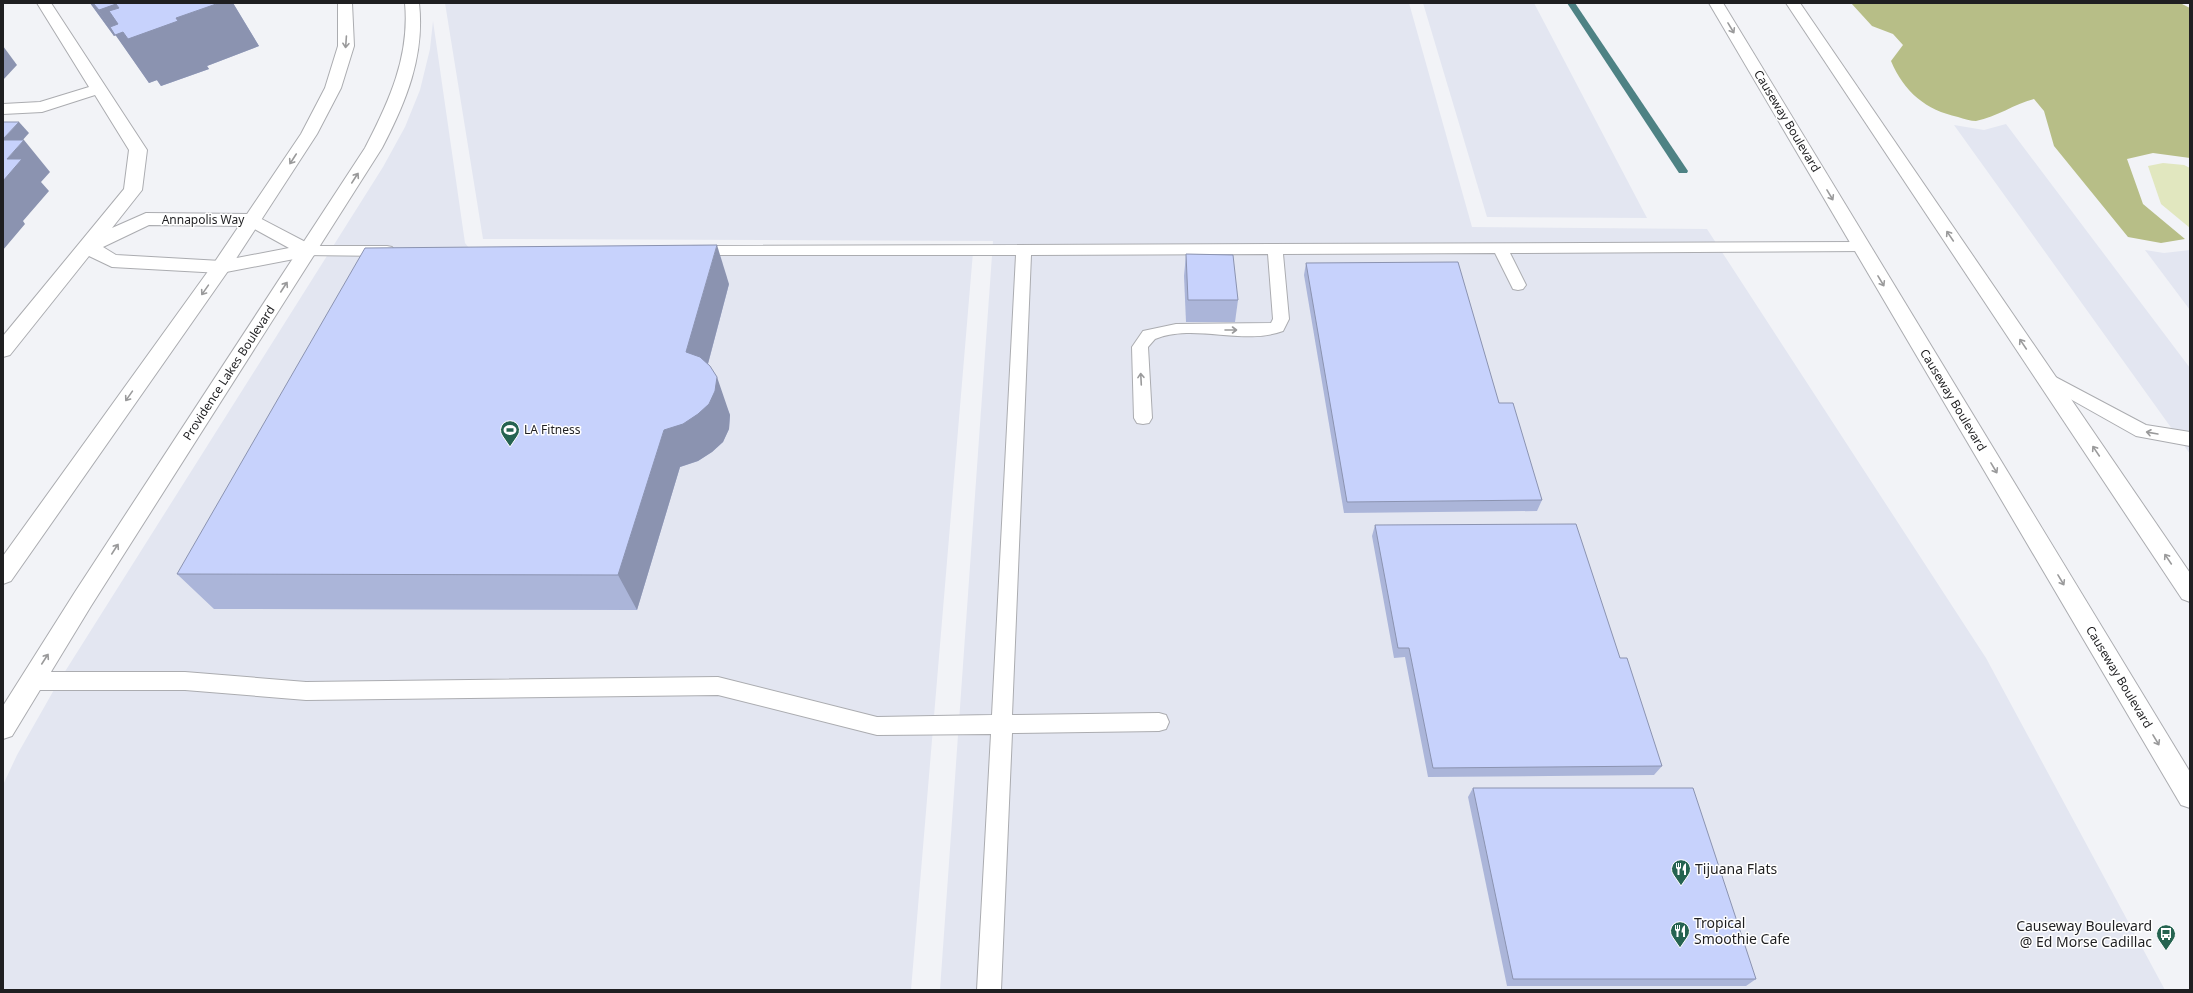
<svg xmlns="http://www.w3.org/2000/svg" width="2193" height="993" font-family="'Noto Sans',sans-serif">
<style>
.built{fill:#e3e6f1}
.green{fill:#e1e7bf}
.forest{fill:#b7be87}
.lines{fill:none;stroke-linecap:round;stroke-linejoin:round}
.stream{fill:#4e8284;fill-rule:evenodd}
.lane-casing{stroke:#abacb0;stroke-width:2}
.street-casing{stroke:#abacb0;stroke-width:2}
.secondary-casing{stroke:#abacb0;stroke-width:2}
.lane{fill:#fff;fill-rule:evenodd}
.street{fill:#fff;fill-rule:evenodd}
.secondary{fill:#fff;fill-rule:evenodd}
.wall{fill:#abb5d9}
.shaded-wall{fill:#8b93b0}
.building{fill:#c7d2fc;stroke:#8b93b0}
.oneway{stroke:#9a9a9b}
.labels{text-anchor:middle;stroke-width:3;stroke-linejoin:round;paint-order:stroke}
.street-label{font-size:12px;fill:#1f1f21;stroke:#fff}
.poi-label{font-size:12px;fill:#1f1f21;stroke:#fff;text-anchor:start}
.near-poi-label{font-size:14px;fill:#1f1f21;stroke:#fff;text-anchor:start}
</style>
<rect width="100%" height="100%" fill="#f2f3f7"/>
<g class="built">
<polygon points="445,3 1409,3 1472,227 1707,229 1986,658 2165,990 940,990 993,241 483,239"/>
<polygon points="1423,3 1534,3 1647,218 1487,217"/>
<polygon points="433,21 465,243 469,248 973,252 911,990 3,990 3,785 17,755 59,681 383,167 405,127 420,90 430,49"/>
<polygon points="2006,124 2190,368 2190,454 1954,125 1984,130"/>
<polygon points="2145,250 2164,253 2190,250 2190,310"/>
</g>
<polygon class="green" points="2163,163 2184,165 2190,168 2190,228 2161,204 2148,166"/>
<path class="forest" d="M1851,3H2180L2190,8V158L2153,153L2127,159L2143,204L2185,239L2161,243L2128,237L2054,146L2044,111L2034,99C2014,104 1997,117 1976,121C1971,121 1964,119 1958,117C1926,110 1904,92 1891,61L1903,45L1893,34L1872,26Z"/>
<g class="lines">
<polygon class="stream" points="1567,3 1575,3 1688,171 1687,173 1679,173"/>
<g class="lane-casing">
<g id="lane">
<path d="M1861,242L1866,243L1869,247L1866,251L1510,253L1526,285L1523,289L1518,290L1513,289L1495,253L1283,254L1289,319L1283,331C1243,346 1195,323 1155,339L1148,347L1152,418L1149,423L1143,424L1137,423L1134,418L1132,347L1143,331L1176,324L1271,323L1273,319L1268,254L1031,255L1012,715L1159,713L1166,715L1169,722L1166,729L1159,731L1012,733L1001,990H977L991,734L877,735L718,695L306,700L185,690H31L24,687L21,681L24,675L31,672H185L306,682L718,677L877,717L992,715L1016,255H689L686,251L689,247L694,246Z"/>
<polygon points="308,246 387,246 392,247 395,251 392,255 387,256 303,255 300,251 303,247"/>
<polygon points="2046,372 2146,425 2190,432 2190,446 2136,436 2040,382 2038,378 2040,374"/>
</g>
</g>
<g class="street-casing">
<path id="street" d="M37,3H51L147,150L142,190L112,228L146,213L252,214L315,247L317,251L315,255L221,273L112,267L89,256L10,355L3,357V336L124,189L129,150L95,95L42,112L3,114V104L40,102L89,87ZM149,225L249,226L289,248L221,261L116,255L103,247Z"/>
</g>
<g class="secondary-casing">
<g id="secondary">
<polygon points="338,3 352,3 354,46 341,88 317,134 228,271 11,581 3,584 3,556 214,263 301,134 325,88 338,46"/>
<path d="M405,3H419C425,56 406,102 382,148L91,606L12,736L3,739V706L75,592L365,148C389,102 410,56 405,3Z"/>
<polygon points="1709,3 1723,3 2190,772 2190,808 2181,805"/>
<polygon points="1786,3 1800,3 2190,573 2190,602 2182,599"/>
</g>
</g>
<use href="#lane" class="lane"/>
<use href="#street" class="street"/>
<use href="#secondary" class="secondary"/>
</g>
<g class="wall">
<polygon points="90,3 233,3 259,46 207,66 209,69 161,86 157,80 149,83 116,35 114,36"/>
<polygon points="1186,254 1238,300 1235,322 1186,322 1184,276"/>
<polygon points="1306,263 1499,403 1542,500 1537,511 1344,513 1304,275"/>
<polygon points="729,284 708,364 730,415 729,429 723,442 712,452 698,461 680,467 637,610 214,609 177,574"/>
<polygon points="1375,525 1620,658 1662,766 1654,775 1428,777 1405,657 1394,658 1372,536"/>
<polygon points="1473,788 1756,979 1746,986 1507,986 1468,797"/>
</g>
<g class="shaded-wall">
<polygon points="90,3 93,3 116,35 114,36"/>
<polygon points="93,3 116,4 137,35 176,18 219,3 233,3 259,46 207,66 209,69 161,86 109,11 157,80 149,83"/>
<polygon points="3,46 17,65 3,80"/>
<polygon points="19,122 29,133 5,160 3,158 3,139"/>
<polygon points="24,140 50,172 41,182 49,191 23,221 25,224 3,250 3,181 7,159"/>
<polygon points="717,245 729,284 701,390 686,352"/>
<polygon points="717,377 730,415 729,429 723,442 712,452 698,461 680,467 637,610 618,575 664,430"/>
</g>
<g class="building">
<polygon points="93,3 219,3 176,18 178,21 128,39 123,32 115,35 110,27 118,24 109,11 119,8 116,4 99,10"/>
<polygon points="3,122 19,122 3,139"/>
<polygon points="3,140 24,140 7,159 22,159 3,181"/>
<polygon points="717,245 686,352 700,357 710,366 717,377 715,391 709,404 698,414 683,424 664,430 618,575 177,574 365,248"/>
<polygon points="1186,254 1233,255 1238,300 1188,300"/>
<polygon points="1458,262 1499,403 1513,403 1542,500 1347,502 1306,263"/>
<polygon points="1576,524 1620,658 1627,658 1662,766 1433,768 1409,648 1398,648 1375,525"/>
<polygon points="1473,788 1693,788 1756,979 1513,979"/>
</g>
<defs><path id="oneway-shaft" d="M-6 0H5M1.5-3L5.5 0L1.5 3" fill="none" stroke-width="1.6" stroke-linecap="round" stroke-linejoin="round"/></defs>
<g class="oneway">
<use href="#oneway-shaft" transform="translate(1731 28) rotate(59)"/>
<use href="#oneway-shaft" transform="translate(346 42) rotate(94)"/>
<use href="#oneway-shaft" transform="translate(293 159) rotate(123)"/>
<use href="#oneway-shaft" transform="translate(355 178) rotate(-57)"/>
<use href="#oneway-shaft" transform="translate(1830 195) rotate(59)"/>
<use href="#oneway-shaft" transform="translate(1950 236) rotate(-124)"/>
<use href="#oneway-shaft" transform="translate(1881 281) rotate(59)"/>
<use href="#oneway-shaft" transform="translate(284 287) rotate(-57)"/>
<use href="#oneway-shaft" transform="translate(205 290) rotate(125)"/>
<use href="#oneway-shaft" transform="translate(1231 330)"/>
<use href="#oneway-shaft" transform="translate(2023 344) rotate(-124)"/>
<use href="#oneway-shaft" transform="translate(1141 379) rotate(-93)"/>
<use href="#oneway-shaft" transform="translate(129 396) rotate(125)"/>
<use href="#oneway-shaft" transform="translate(2152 433) rotate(-170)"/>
<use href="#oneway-shaft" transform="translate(2096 451) rotate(-124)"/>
<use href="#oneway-shaft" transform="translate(1994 468) rotate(59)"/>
<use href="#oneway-shaft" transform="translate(115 549) rotate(-57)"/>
<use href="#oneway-shaft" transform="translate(2168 559) rotate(-124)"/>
<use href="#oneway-shaft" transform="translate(2061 580) rotate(59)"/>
<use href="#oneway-shaft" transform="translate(45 659) rotate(-57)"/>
<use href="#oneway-shaft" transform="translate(2156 740) rotate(59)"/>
</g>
<defs>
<g id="stadium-pin" transform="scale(1)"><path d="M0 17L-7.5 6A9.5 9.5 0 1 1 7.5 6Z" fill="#256350" stroke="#fff"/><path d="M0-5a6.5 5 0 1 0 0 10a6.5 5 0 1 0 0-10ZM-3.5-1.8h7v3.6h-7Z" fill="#fff"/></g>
<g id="restaurant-pin" transform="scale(1)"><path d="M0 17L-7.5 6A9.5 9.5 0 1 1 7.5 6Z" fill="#256350" stroke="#fff"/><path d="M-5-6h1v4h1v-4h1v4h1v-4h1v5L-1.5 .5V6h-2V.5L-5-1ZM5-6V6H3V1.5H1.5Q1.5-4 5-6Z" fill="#fff"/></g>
<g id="bus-pin" transform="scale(1)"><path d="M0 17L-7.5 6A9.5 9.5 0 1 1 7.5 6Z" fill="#256350" stroke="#fff"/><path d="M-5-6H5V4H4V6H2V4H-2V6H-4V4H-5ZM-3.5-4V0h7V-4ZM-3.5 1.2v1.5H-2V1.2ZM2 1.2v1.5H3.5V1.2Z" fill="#fff"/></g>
</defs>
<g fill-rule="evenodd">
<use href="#stadium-pin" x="510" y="430"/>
<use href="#restaurant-pin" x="1681" y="869"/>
<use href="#restaurant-pin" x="1680" y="931"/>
<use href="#bus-pin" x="2166" y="934"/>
</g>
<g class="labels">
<g class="street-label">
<text transform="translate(1787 121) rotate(59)" y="4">Causeway Boulevard</text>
<text x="203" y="224">Annapolis Way</text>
<text transform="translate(229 373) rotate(-57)" y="4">Providence Lakes Boulevard</text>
<text transform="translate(1953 400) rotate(59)" y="4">Causeway Boulevard</text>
<text transform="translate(2119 677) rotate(59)" y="4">Causeway Boulevard</text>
</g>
<g class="poi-label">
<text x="524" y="434">LA Fitness</text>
</g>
<g class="near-poi-label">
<text x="1695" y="874">Tijuana Flats</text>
<text x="1694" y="928">Tropical<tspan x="1694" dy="16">Smoothie Cafe</tspan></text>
<text x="2152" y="931" text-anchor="end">Causeway Boulevard<tspan x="2152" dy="16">@ Ed Morse Cadillac</tspan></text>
</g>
</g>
<rect width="2193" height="993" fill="none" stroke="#1f1f21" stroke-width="8"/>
</svg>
